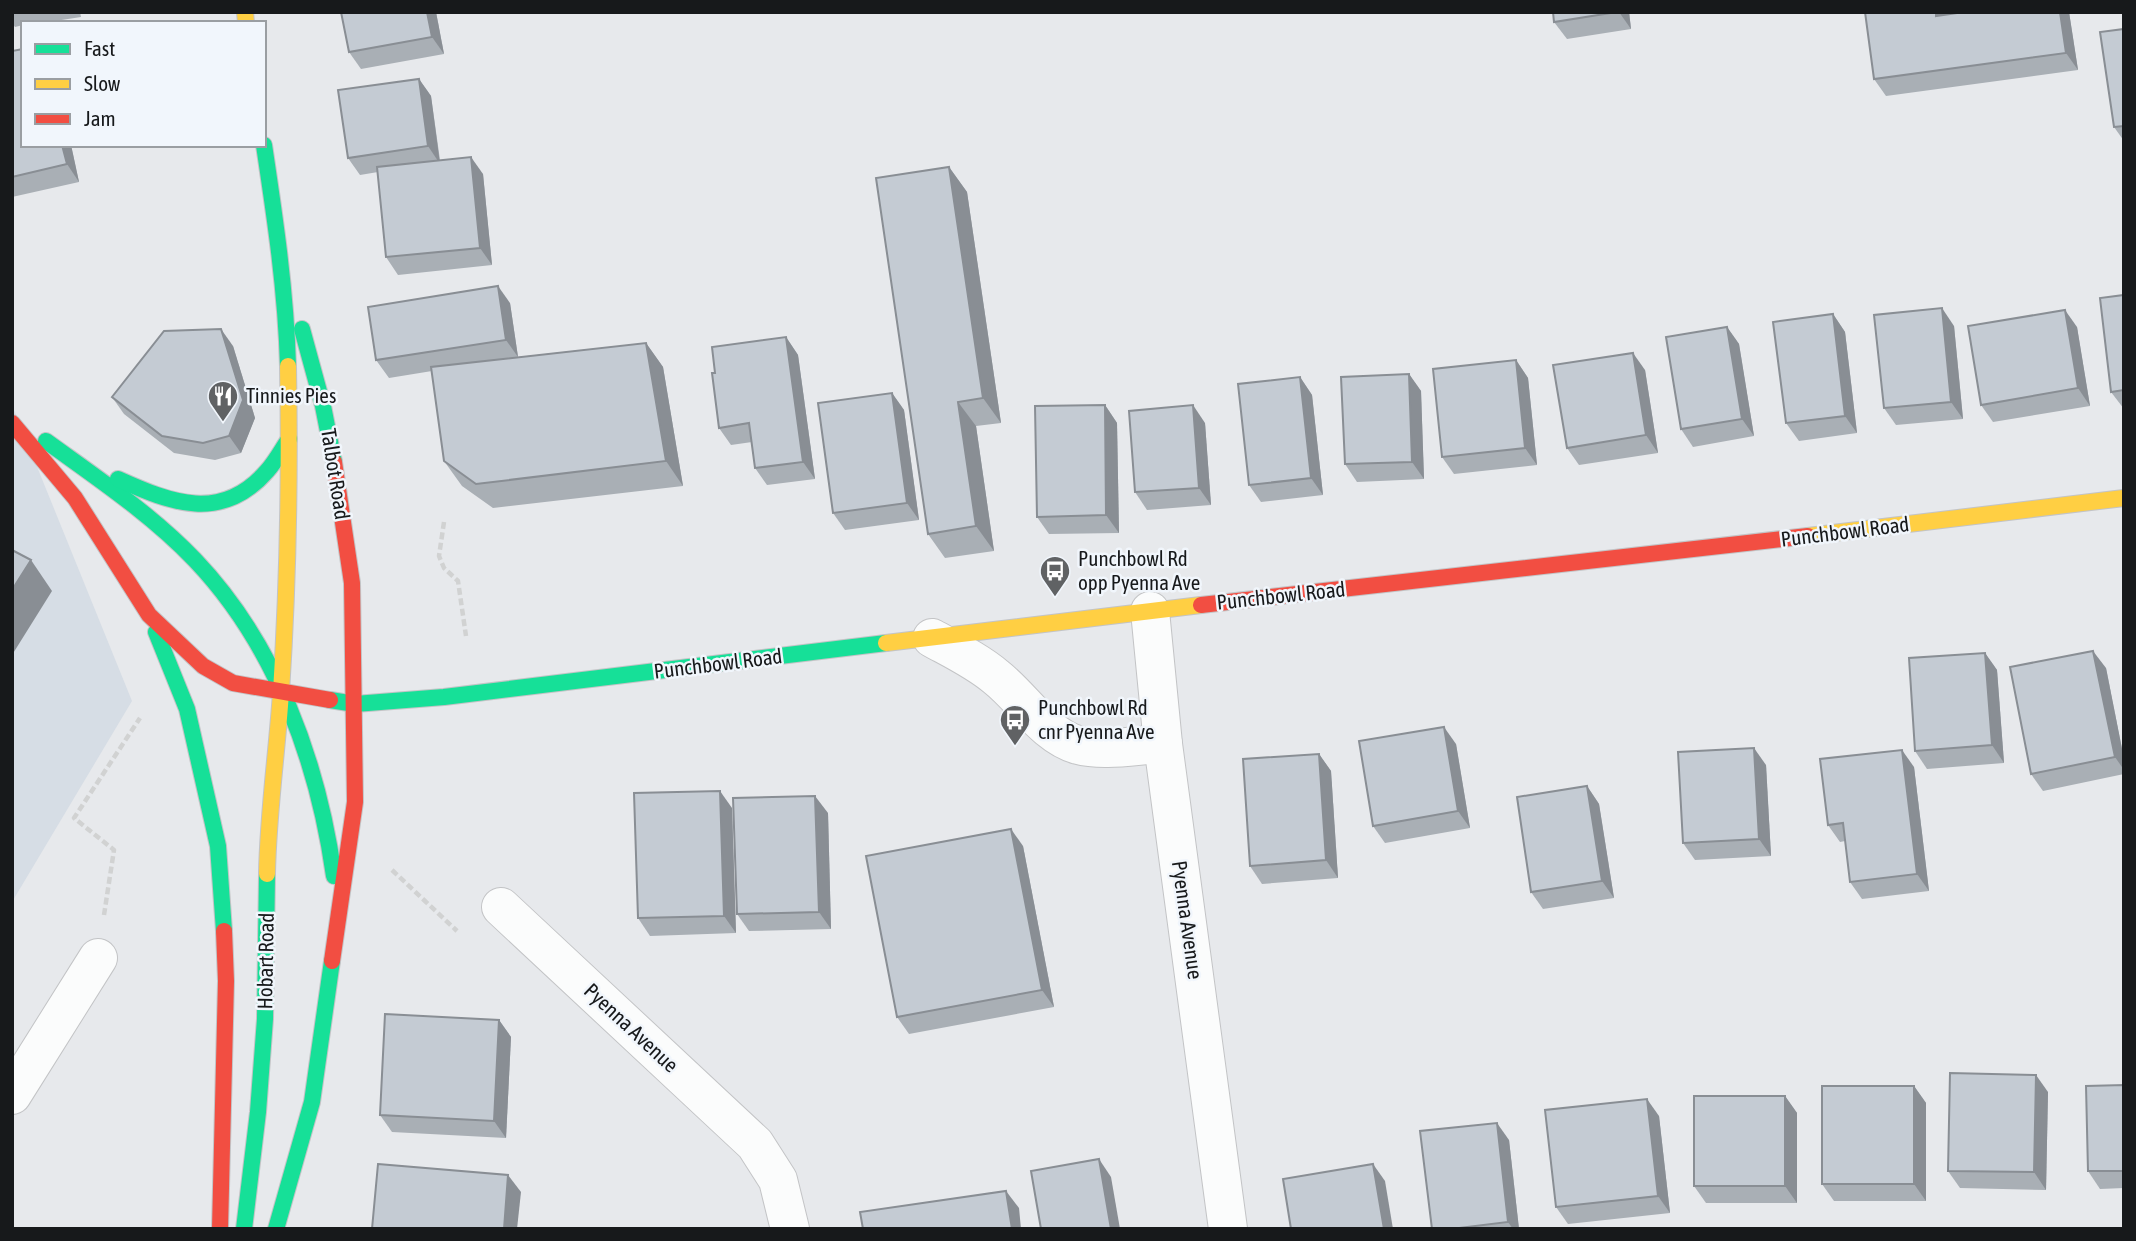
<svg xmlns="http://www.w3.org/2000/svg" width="2136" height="1241" font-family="'Asap Condensed',sans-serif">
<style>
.built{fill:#d6dde5}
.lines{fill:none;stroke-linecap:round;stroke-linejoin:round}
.street-casing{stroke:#c3c4c6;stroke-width:40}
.fast-casing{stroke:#c3c4c6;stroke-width:18}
.slow-casing{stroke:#c3c4c6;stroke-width:18}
.jam-casing{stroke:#c3c4c6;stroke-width:18}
.path{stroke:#d1d2d2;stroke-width:4.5;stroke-dasharray:7 3.5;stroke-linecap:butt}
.street{stroke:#fbfcfc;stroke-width:38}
.fast{stroke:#16e098;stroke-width:16}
.slow{stroke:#ffcf43;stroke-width:16}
.jam{stroke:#f24e42;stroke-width:16}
.wall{fill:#a9afb5}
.shaded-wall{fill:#898e94}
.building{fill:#c4cbd3;stroke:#898e94;stroke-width:2}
.labels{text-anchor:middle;stroke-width:5;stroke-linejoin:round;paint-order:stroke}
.poi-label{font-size:21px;fill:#17191b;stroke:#f1f6fc;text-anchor:start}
.street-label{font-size:21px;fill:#17191b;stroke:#f1f6fc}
</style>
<rect width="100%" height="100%" fill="#e7e9ec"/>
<polygon class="built" points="12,405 132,701 12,902"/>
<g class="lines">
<g class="street-casing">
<g id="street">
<polyline points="1150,611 1163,744 1228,1229"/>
<path d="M932,638C954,650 977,661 996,677C1023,698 1044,735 1078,745C1104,752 1137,745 1163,744"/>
<polyline points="501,907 755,1144 778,1180 790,1229"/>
<polyline points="12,1095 98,958"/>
</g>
</g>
<g class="fast-casing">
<g id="fast">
<path d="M264,145C275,218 286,291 288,366"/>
<polyline points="302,329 323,406 334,462"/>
<path d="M46,441C97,478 151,514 195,560C276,645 318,762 334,876"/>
<path d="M118,479C171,503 222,523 267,471C276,461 282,449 289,439"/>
<polyline points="156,632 187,709 218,846 224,931"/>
<polyline points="330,700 355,704 444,697 886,643"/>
<polyline points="244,1229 258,1112 265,1019 267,874"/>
<polyline points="276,1229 312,1102 332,961"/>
</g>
</g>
<g class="slow-casing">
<g id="slow">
<polyline points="245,12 246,23"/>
<polyline points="1808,536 2124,498"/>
<polyline points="886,643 1201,605"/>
<path d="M267,874C268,813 277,753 281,692C288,584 290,474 288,366"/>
</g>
</g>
<g class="jam-casing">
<g id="jam">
<polyline points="12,423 75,498 149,615 203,666 233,683 330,700"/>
<polyline points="1201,605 1808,536"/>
<polyline points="332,961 355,802 352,583 334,462"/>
<polyline points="220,1229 226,981 224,931"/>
</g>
</g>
<g class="path">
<polyline points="444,522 439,556 444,568 458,581 466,636"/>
<polyline points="392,870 457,931"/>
<polyline points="104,915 114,850 74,818 140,718"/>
</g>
<use href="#street" class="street"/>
<use href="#fast" class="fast"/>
<use href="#slow" class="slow"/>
<use href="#jam" class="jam"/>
</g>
<g class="wall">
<polygon points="12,12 80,12 81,17 42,23 23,23 23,25 15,27 12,23"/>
<polygon points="341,12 436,12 444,54 361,69 349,52"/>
<polygon points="1553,12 1629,12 1631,29 1567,39 1554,22"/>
<polygon points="1865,12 1946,12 1946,15 1964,12 2069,12 2078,70 1886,96 1874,79"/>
<polygon points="2124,29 2124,141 2114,127"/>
<polygon points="12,51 71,145 79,182 12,197"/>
<polygon points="419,79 431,96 440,160 483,174 492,265 398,275 386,257 378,172 360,175 348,158"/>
<polygon points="949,167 967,192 1001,423 976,426 994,551 945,558 928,534"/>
<polygon points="2124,295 2124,409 2111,392"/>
<polygon points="510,303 518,357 646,343 663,367 683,486 493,508 462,486 444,461 432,371 389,378 376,360"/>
<polygon points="1833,314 1845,332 1857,433 1799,441 1786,423"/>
<polygon points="1954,326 1963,419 1896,425 1884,408"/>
<polygon points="1727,327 1739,344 1754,436 1693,447 1681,429"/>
<polygon points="2077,327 2090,406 1993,422 1981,405"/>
<polygon points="786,337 798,355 815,479 767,485 755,468 752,442 731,445 719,428 715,373"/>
<polygon points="233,346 255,418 241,453 215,460 174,453 124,414 112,397"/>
<polygon points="1516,360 1528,378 1537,465 1454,474 1442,457"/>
<polygon points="1645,370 1658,453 1579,465 1567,448"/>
<polygon points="1409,374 1421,391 1424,479 1357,482 1345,464"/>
<polygon points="1300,377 1312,395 1323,495 1261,502 1249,485"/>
<polygon points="892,393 904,410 919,520 845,530 833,513"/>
<polygon points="1105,405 1117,423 1119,533 1049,534 1037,517"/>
<polygon points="1205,423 1211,505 1147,510 1135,492"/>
<polygon points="1985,653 1997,670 2004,763 1927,769 1915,751"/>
<polygon points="2106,668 2124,759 2124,774 2043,791 2031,774"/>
<polygon points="1456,744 1470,828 1385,843 1373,826"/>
<polygon points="1319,754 1331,771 1338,878 1262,884 1250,866"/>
<polygon points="1766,765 1771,856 1695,860 1683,843"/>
<polygon points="1914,767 1929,891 1862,899 1850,882 1845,841 1840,842 1828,825"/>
<polygon points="1587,786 1599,804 1614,898 1543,909 1531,892"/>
<polygon points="732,808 736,933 650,936 638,918"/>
<polygon points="828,813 831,929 749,931 737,914"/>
<polygon points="1023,846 1054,1007 909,1034 897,1017"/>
<polygon points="499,1020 511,1037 506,1138 392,1132 380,1115"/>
<polygon points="2124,1085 2124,1188 2100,1189 2088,1171"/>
<polygon points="1914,1086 1926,1103 1926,1201 1834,1201 1822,1184"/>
<polygon points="2048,1092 2046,1190 1960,1188 1948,1171"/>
<polygon points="1785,1096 1797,1113 1797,1203 1706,1203 1694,1186"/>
<polygon points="1659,1116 1670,1213 1568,1224 1556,1207"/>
<polygon points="1509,1140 1519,1229 1432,1229"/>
</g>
<g class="shaded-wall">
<polygon points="427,12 436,12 444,54 432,37"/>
<polygon points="1619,12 1629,12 1631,29"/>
<polygon points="1936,12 1946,12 1948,33 1936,16"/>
<polygon points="2060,12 2069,12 2078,70 2066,53"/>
<polygon points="419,79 431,96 440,164 428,146"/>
<polygon points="62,145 71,145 79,182 67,164"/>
<polygon points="471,157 483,174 492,265 480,248"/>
<polygon points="949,167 967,192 1001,423 983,398"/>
<polygon points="498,286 510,303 518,357 506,340"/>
<polygon points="1942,308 1954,326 1963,419 1951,402"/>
<polygon points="2065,310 2077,327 2090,406 2078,388"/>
<polygon points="1833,314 1845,332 1857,433 1845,416"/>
<polygon points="1727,327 1739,344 1754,436 1742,419"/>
<polygon points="221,329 233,346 255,418 241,453 229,436"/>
<polygon points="786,337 798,355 815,479 803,462"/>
<polygon points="646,343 663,367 683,486 666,461"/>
<polygon points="1633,353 1645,370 1658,453 1646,435"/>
<polygon points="1516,360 1528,378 1537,465 1525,448"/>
<polygon points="1409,374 1421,391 1424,479 1412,462"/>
<polygon points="1300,377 1312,395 1323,495 1311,478"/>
<polygon points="892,393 904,410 919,520 907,503"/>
<polygon points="958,402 976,426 994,551 976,526"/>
<polygon points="1105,405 1117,423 1119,533 1106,515"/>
<polygon points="1193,405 1205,423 1211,505 1199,488"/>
<polygon points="31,560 52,591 12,655 12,590"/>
<polygon points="2093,651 2106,668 2124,759 2124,770 2115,757"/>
<polygon points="1985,653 1997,670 2004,763 1992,745"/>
<polygon points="1444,727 1456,744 1470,828 1458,811"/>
<polygon points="1754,748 1766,765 1771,856 1759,839"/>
<polygon points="1902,750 1914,767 1929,891 1917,874"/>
<polygon points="1319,754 1331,771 1338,878 1326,860"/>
<polygon points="1587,786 1599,804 1614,898 1602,881"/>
<polygon points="720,791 732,808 736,933 724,916"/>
<polygon points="815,796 828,813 831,929 819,912"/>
<polygon points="1011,829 1023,846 1054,1007 1042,990"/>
<polygon points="499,1020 511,1037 506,1138 494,1121"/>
<polygon points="2036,1075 2048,1092 2046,1190 2034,1172"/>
<polygon points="1914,1086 1926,1103 1926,1201 1914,1184"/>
<polygon points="1785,1096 1797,1113 1797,1203 1785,1186"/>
<polygon points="1647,1099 1659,1116 1670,1213 1658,1196"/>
<polygon points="1497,1123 1509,1140 1519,1229 1513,1229 1508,1222"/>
<polygon points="1099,1159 1111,1177 1120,1229 1111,1229"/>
<polygon points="1373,1164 1385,1181 1393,1229 1384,1229"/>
<polygon points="508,1175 521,1192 517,1229 504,1229"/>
<polygon points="1006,1191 1019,1208 1021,1229 1012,1229"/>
</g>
<g class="building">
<polygon points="341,12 427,12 432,37 349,52"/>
<polygon points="1553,12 1617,12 1554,22"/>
<polygon points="1865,12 1936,12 1936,16 1964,12 2060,12 2066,53 1874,79"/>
<polygon points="2124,29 2124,126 2114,127 2100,32"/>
<polygon points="23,49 23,145 62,145 67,164 12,177 12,51"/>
<polygon points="419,79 428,146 348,158 338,90"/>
<polygon points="471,157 480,248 386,257 377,167"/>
<polygon points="949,167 983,398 958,402 976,526 928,534 876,178"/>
<polygon points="498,286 506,340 376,360 368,307"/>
<polygon points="2124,295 2124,390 2111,392 2100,298"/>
<polygon points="1942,308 1951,402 1884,408 1874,315"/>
<polygon points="2065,310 2078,388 1981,405 1968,326"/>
<polygon points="1833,314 1845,416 1786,423 1773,322"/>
<polygon points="1727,327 1742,419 1681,429 1666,337"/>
<polygon points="221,329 243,400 229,436 203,443 162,436 112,397 164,331"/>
<polygon points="786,337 803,462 755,468 749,423 719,428 712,373 715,373 712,347"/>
<polygon points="646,343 666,461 476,484 444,461 431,367"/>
<polygon points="1633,353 1646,435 1567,448 1553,365"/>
<polygon points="1516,360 1525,448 1442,457 1433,369"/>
<polygon points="1409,374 1412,462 1345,464 1341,377"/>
<polygon points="1300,377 1311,478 1249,485 1238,384"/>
<polygon points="892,393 907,503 833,513 818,403"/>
<polygon points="1105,405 1106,515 1037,517 1035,406"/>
<polygon points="1193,405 1199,488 1135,492 1129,411"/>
<polygon points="12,550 31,560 12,590"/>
<polygon points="2093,651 2115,757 2031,774 2010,667"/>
<polygon points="1985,653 1992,745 1915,751 1909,658"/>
<polygon points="1444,727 1458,811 1373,826 1359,741"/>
<polygon points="1754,748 1759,839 1683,843 1678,752"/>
<polygon points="1902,750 1917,874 1850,882 1843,823 1828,825 1820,759"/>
<polygon points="1319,754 1326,860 1250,866 1243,759"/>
<polygon points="1587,786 1602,881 1531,892 1517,797"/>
<polygon points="720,791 724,916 638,918 634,793"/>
<polygon points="815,796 819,912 737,914 733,798"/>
<polygon points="1011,829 1042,990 897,1017 866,856"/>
<polygon points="385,1014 499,1020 494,1121 380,1115"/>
<polygon points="1950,1073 2036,1075 2034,1172 1948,1171"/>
<polygon points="2124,1085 2124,1171 2088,1171 2086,1086"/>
<rect x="1822" y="1086" width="92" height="98"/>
<rect x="1694" y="1096" width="91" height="90"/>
<polygon points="1647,1099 1658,1196 1556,1207 1545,1110"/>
<polygon points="1497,1123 1508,1222 1451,1229 1432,1229 1420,1131"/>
<polygon points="1099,1159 1111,1229 1041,1229 1031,1171"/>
<polygon points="378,1164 508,1175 504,1229 372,1229"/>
<polygon points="1373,1164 1384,1229 1291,1229 1283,1179"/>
<polygon points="1006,1191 1012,1229 863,1229 860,1212"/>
</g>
<defs>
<g id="restaurant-pin" transform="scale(1.575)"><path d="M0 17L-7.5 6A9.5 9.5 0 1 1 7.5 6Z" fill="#606264" stroke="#f1f6fc"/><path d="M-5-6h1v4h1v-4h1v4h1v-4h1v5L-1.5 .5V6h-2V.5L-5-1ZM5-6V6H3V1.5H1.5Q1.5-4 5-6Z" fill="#fff"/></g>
<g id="bus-pin" transform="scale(1.575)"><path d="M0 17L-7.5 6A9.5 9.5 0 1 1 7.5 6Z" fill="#606264" stroke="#f1f6fc"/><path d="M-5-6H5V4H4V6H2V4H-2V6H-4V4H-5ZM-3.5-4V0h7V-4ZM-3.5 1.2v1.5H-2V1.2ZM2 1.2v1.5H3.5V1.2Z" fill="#fff"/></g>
</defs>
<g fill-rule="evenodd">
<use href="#restaurant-pin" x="223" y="396"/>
<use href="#bus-pin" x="1055" y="571"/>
<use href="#bus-pin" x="1015" y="720"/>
</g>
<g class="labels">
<g class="poi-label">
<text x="246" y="403">Tinnies Pies</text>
<text x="1078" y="566">Punchbowl Rd<tspan x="1078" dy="24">opp Pyenna Ave</tspan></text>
<text x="1038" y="715">Punchbowl Rd<tspan x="1038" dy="24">cnr Pyenna Ave</tspan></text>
</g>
<g class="street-label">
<text transform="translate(335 474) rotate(81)" y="7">Talbot Road</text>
<text transform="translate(1845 532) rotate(-7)" y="7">Punchbowl Road</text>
<text transform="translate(1281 596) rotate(-6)" y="7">Punchbowl Road</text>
<text transform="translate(718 664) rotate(-7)" y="7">Punchbowl Road</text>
<text transform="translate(1187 920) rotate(82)" y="7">Pyenna Avenue</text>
<text transform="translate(266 961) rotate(-89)" y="7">Hobart Road</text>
<text transform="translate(631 1028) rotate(43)" y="7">Pyenna Avenue</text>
</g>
</g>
<rect width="2136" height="1241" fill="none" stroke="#17191b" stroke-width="28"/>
<rect x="21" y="21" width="245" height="126" fill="#f1f6fc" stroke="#9a9ea2" stroke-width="2"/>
<rect x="35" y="44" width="35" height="10" fill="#16e098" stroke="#9a9ea2" stroke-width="2"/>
<text x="84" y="56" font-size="21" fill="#17191b">Fast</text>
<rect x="35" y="79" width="35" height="10" fill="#ffcf43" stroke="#9a9ea2" stroke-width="2"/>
<text x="84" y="91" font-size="21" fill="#17191b">Slow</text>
<rect x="35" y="114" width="35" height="10" fill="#f24e42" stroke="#9a9ea2" stroke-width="2"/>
<text x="84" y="126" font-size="21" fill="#17191b">Jam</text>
</svg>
